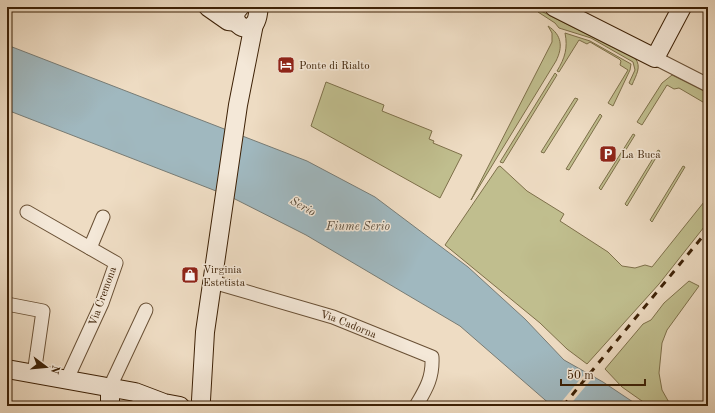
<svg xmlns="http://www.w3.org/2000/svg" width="715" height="413" font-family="'Old Standard TT',serif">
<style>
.green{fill:#c0be8e;stroke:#7e704a}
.water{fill:#a0b8bf;stroke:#787c75}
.pier{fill:#eedcc3}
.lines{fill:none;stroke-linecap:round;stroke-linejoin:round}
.street-casing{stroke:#695035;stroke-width:15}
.secondary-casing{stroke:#3d2106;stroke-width:20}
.street{stroke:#f4e8d8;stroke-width:13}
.secondary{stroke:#f4e8d8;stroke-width:18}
.rail{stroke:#3d2106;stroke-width:3;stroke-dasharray:7 7;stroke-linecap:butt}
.labels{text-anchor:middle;stroke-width:3;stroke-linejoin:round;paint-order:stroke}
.poi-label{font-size:11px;fill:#3d2106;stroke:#f4e8d8;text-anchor:start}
.street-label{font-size:11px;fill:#3d2106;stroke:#f4e8d8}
.water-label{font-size:12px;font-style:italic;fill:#5b4e3e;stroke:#f4e8d8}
</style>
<rect width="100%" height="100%" fill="#eedcc3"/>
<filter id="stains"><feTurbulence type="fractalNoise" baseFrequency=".005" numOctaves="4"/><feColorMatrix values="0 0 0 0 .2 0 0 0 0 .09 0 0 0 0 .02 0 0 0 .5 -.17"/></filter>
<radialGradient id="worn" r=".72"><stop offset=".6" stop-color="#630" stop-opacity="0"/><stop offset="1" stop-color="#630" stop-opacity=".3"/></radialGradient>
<g class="green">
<path d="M539,10L635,58C642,67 636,75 632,85L629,83L635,70L633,62L591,38L559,28L555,23L538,12Z"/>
<path d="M548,26C562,35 563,47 556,61L471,200L552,42V33Z"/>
<path d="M565,33L590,41L631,64L630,70L613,106L608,103L628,70L620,65L621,61L619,59L590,42L587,44L579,40L559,72L557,71C565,58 568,48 565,33Z"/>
<polygon points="555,73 557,75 503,163 500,162"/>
<polygon points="672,75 708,93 708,105 679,88 674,89 667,85 642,125 637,122 662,83"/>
<polygon points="326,82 384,105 382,111 432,131 429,139 434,141 433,143 462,155 440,198 311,126"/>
<polygon points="575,98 578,99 544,153 541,152"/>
<polygon points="600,114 602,116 569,170 566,169"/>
<polygon points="633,134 635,135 601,190 599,188"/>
<polygon points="658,150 660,151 627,206 625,204"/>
<polygon points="500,166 527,191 564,214 560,221 608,252 622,266 635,268 645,265 652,267 708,197 708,222 659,284 587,364 567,349 540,323 445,245 498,167"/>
<polygon points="683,166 685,167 652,222 650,220"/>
<polygon points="689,281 699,286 667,330 662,343 659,373 662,390 671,406 649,406 622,387 605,369 643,324 651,320 664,303"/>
</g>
<polygon class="water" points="7,45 307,161 375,197 468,267 525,319 564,360 603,382 639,406 552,406 460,326 306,235 229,196 7,110"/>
<polygon class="pier" points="587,371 595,375 569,406 558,406"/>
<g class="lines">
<g class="street-casing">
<g id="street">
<polyline points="655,58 708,85"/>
<polyline points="27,212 116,263 102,303 67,379"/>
<polyline points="90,248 103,217"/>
<path id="s1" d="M213,282L333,317L432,357C433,378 426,389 416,406"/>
<polyline points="7,304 43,311 34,374"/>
<polyline points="110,387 146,310"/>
</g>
</g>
<g class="secondary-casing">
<g id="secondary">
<polyline points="208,7 228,21 237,22"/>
<path d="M240,7C226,20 246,36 255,23C258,19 258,12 259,7"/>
<polyline points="554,7 655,58 682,7"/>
<polyline points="7,369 135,392 164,403 180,406"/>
<polyline points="201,400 205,332 238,105 254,24"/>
<polyline points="110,406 110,387"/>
</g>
</g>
<use href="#street" class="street"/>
<use href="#secondary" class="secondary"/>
<polyline class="rail" points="563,406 708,230"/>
</g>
<defs>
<g id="hotel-square" transform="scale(0.9)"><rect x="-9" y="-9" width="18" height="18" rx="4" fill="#8f2418" stroke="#f4e8d8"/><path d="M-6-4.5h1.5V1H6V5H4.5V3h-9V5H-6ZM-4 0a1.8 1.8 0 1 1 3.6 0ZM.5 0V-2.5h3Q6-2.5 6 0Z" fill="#fff"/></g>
<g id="parking-square" transform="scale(0.9)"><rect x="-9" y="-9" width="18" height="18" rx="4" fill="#8f2418" stroke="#f4e8d8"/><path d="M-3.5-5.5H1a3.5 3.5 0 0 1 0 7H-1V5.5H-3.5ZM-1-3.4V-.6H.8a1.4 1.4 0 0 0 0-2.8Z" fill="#fff"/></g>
<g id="shop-square" transform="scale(0.9)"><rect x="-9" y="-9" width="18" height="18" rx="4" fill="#8f2418" stroke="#f4e8d8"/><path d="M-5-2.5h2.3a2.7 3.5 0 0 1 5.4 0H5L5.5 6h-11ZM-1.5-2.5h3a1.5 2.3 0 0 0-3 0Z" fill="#fff"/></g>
</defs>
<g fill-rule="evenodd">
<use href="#hotel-square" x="286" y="65"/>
<use href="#parking-square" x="608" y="154"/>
<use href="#shop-square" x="190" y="275"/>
</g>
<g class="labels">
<g class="poi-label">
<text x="299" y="69">Ponte di Rialto</text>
<text x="621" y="158">La Buca</text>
<text x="203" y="273">Virginia<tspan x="203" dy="13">Estetista</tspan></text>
</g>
<g class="street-label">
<text transform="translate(102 296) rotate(-70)" y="4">Via Cremona</text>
<text dy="4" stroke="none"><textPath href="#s1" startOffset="142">Via Cadorna</textPath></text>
</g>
<g class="water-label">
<text transform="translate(303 206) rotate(30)" y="4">Serio</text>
<text x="358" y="230">Fiume Serio</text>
</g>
</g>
<rect width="715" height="413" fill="none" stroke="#eedcc3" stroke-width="24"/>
<rect x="8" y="8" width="699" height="397" fill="none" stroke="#3d2106" stroke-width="2"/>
<rect x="12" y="12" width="691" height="389" fill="none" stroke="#3d2106"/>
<g transform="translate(46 367) rotate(106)" stroke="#f4e8d8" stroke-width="3" paint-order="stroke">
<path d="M0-3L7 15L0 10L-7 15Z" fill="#3d2106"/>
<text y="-6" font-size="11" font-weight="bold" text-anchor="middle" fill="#3d2106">N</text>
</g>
<path d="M561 379v6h84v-6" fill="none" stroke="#3d2106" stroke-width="2"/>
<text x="567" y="379" font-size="12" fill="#3d2106" stroke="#f4e8d8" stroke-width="3" paint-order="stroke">50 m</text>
<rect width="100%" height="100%" filter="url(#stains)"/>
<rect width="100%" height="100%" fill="url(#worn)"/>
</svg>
